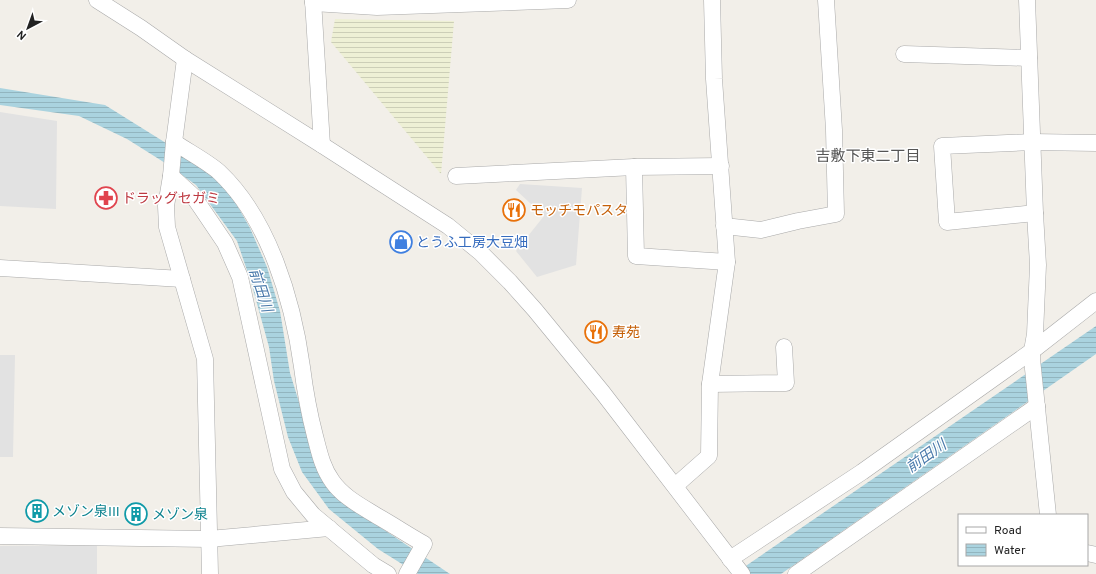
<svg xmlns="http://www.w3.org/2000/svg" width="1096" height="574" font-family="Overpass,'Noto Sans JP',sans-serif">
<style>
.farmland{fill:url(#farmland-rules)}
.parking{fill:#e2e2e2}
.water{fill:url(#water-rules)}
.lines{fill:none;stroke-linecap:round;stroke-linejoin:round}
.minor-casing{stroke:#a9a9a9;stroke-width:17}
.minor{stroke:#fff;stroke-width:16}
.labels{text-anchor:middle;stroke-width:3;stroke-linejoin:round;paint-order:stroke}
.health-label{font-size:14px;fill:#be3a42;stroke:#fff;text-anchor:start}
.food-label{font-size:14px;fill:#c56008;stroke:#fff;text-anchor:start}
.shop-label{font-size:14px;fill:#366cbe;stroke:#fff;text-anchor:start}
.culture-label{font-size:14px;fill:#0d838f;stroke:#fff;text-anchor:start}
.neighbourhood-label{font-size:15px;fill:#555;stroke:#fff}
.water-label{font-size:15px;font-style:italic;fill:#4a7aab;stroke:#fff}
</style>
<defs>
<pattern id="farmland-rules" width="6" height="5" patternUnits="userSpaceOnUse"><rect width="6" height="5" fill="#eef0d5"/><path d="M0 2.5h6" fill="none" stroke="#ccceb7"/></pattern>
<pattern id="water-rules" width="6" height="5" patternUnits="userSpaceOnUse"><rect width="6" height="5" fill="#aad3df"/><path d="M0 2.5h6" fill="none" stroke="#92b5bf"/></pattern>
</defs>
<rect width="100%" height="100%" fill="#f2efe9"/>
<polygon class="farmland" points="335,19 454,21 441,174 331,42"/>
<g class="parking">
<polygon points="0,112 57,121 56,209 0,206"/>
<polygon points="520,184 582,188 576,265 537,277 516,251 544,216 516,190"/>
<polygon points="0,355 15,355 13,457 0,457"/>
<polygon points="97,545 97,574 0,574 0,546"/>
</g>
<g class="water">
<polygon points="0,88 105,105 198,163 229,191 250,228 267,267 280,311 290,373 323,480 344,503 450,574 418,574 378,549 329,509 302,472 288,437 274,381 269,347 251,282 237,241 196,185 162,161 127,139 79,116 0,105"/>
<polygon points="1096,326 1096,354 781,574 734,574"/>
</g>
<g class="lines">
<g class="minor-casing">
<g id="minor">
<polyline points="97,0 141,28 185,59 322,145 448,226 481,253 510,282 535,310 603,393 742,574"/>
<polyline points="313,0 322,145"/>
<polyline points="1027,0 1035,213 1038,265 1035,334 1032,351 1032,359 1048,515"/>
<polyline points="313,3 377,7 568,0"/>
<polyline points="904,54 1029,58"/>
<polyline points="185,59 174,142 171,176 166,206 167,227 205,359 210,574"/>
<path d="M174,142C187,151 208,162 219,172C269,219 293,301 302,367C305,391 309,413 315,436C319,451 322,467 332,481C343,497 361,506 377,516C393,525 408,535 424,544L407,574"/>
<polyline points="634,167 636,256 727,262"/>
<polyline points="171,176 193,196 202,209 225,243 240,277 282,469 294,492 313,515 373,565 388,574"/>
<polyline points="456,176 634,167 721,166"/>
<polyline points="1035,213 947,222 942,146 1032,142 1096,143"/>
<polyline points="724,226 761,230 798,221 836,214 834,130 826,0"/>
<polyline points="0,268 182,279"/>
<polyline points="710,384 786,383 784,347"/>
<polyline points="675,486 709,456 710,384 727,262 714,79 712,0"/>
<polyline points="0,536 209,539 329,528"/>
<polyline points="1087,553 1096,555"/>
<polyline points="730,559 862,472 1032,351 1096,301"/>
<polyline points="796,574 1037,406"/>
</g>
</g>
<use href="#minor" class="minor"/>
</g>
<defs>
<g id="pharmacy-ring" transform="scale(1.15)"><circle r="9.5" fill="#fff" stroke="#e0444e" stroke-width="1.5"/><path d="M-2-6h4v4h4v4h-4v4h-4v-4h-4v-4h4Z" fill="#e0444e"/></g>
<g id="restaurant-ring" transform="scale(1.15)"><circle r="9.5" fill="#fff" stroke="#e8710a" stroke-width="1.5"/><path d="M-5-6h1v4h1v-4h1v4h1v-4h1v5L-1.5 .5V6h-2V.5L-5-1ZM5-6V6H3V1.5H1.5Q1.5-4 5-6Z" fill="#e8710a"/></g>
<g id="shop-ring" transform="scale(1.15)"><circle r="9.5" fill="#fff" stroke="#3f7fe0" stroke-width="1.5"/><path d="M-5-2.5h2.3a2.7 3.5 0 0 1 5.4 0H5L5.5 6h-11ZM-1.5-2.5h3a1.5 2.3 0 0 0-3 0Z" fill="#3f7fe0"/></g>
<g id="building-ring" transform="scale(1.15)"><circle r="9.5" fill="#fff" stroke="#0f9aa8" stroke-width="1.5"/><path d="M-4-6H4V6H1V3H-1V6H-4ZM-2.5-4.3h1.7v1.8h-1.7ZM.8-4.3h1.7v1.8H.8ZM-2.5-1h1.7V.8h-1.7ZM.8-1h1.7V.8H.8Z" fill="#0f9aa8"/></g>
</defs>
<g fill-rule="evenodd">
<use href="#pharmacy-ring" x="106" y="198"/>
<use href="#restaurant-ring" x="514" y="210"/>
<use href="#shop-ring" x="401" y="242"/>
<use href="#restaurant-ring" x="596" y="332"/>
<use href="#building-ring" x="37" y="511"/>
<use href="#building-ring" x="136" y="514"/>
</g>
<g class="labels">
<g class="health-label">
<text x="122" y="203">ドラッグセガミ</text>
</g>
<g class="food-label">
<text x="530" y="215">モッチモパスタ</text>
<text x="612" y="337">寿苑</text>
</g>
<g class="shop-label">
<text x="416" y="247">とうふ工房大豆畑</text>
</g>
<g class="culture-label">
<text x="52" y="516">メゾン泉III</text>
<text x="152" y="519">メゾン泉</text>
</g>
<g class="neighbourhood-label">
<text x="868" y="161">吉敷下東二丁目</text>
</g>
<g class="water-label">
<text transform="translate(261 290) rotate(72)" y="5">前田川</text>
<text transform="translate(926 456) rotate(-35)" y="5">前田川</text>
</g>
</g>
<rect x="958" y="514" width="130" height="52" fill="#ffffff" stroke="#a7a7a7"/>
<rect x="966" y="527" width="20" height="6" fill="#ffffff" stroke="#a7a7a7"/>
<text x="994" y="534" font-size="12" fill="#222222">Road</text>
<rect x="966" y="544" width="20" height="12" fill="url(#water-rules)" stroke="#a7a7a7"/>
<text x="994" y="554" font-size="12" fill="#222222">Water</text>
<g transform="translate(28 28) rotate(221)" stroke="#ffffff" stroke-width="3" paint-order="stroke">
<path d="M0-3L7 15L0 10L-7 15Z" fill="#222222"/>
<text y="-6" font-size="11" font-weight="bold" text-anchor="middle" fill="#222222">N</text>
</g>
</svg>
